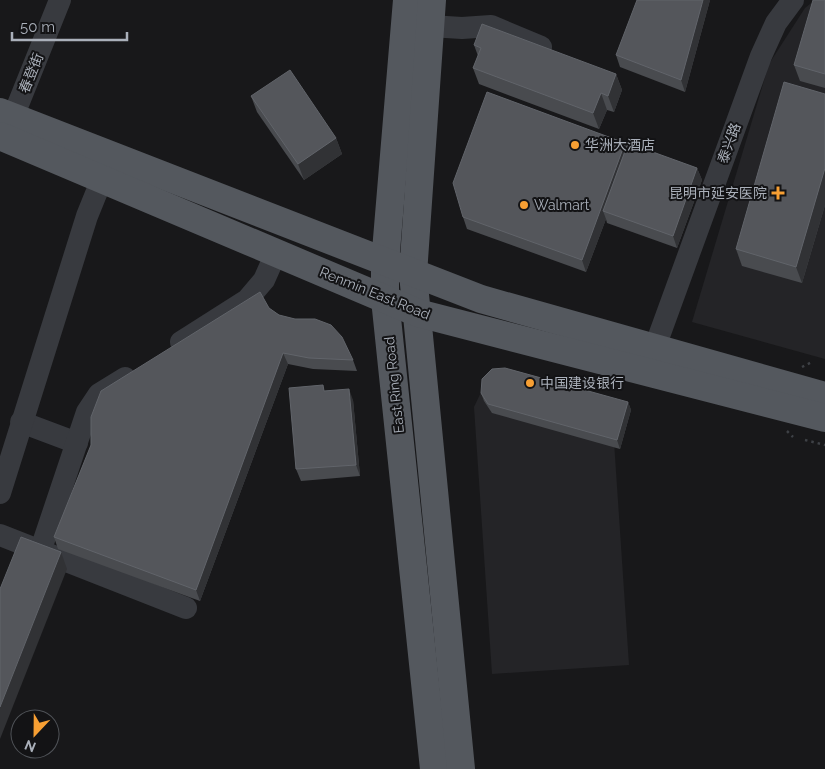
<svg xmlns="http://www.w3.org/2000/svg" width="825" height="769" font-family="Raleway,'Noto Sans SC',sans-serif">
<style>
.built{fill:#242427}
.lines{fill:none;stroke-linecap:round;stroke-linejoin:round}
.path{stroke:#3e4146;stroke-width:2.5;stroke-dasharray:2.5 4;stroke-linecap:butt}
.minor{stroke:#383a3f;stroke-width:22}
.major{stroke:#54585e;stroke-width:28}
.wall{fill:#494b4f}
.shaded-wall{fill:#313235}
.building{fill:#54565b;stroke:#61646a}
.poi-dot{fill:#f79f33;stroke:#131315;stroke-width:2}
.labels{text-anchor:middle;stroke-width:4;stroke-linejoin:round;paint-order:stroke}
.street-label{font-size:14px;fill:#aab0ba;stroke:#131315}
.poi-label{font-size:14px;fill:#aab0ba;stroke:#131315;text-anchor:start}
</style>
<rect width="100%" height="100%" fill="#18181a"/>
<g class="built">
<polygon points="815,0 825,0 825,359 692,322 769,64 805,8"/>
<polygon points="484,386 611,397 629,665 492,674 474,407"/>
</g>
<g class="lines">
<g class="path">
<polyline points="802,367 812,362"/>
<polyline points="787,431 793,437"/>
<polyline points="805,440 825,445"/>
</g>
<g class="minor">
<polyline points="430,26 462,28 491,26 541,47"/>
<polyline points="13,117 60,0"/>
<polyline points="181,342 247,300 264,280 276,253"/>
<polyline points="655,347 761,56 776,23 793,0"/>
<polyline points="21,422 77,443"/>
<polyline points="0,493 87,216 102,179"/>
<polyline points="0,535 186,608"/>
<polyline points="41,549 87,412 99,394 125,378"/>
</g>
<g class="major">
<polyline points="407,0 385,263 385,299 434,769"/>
<polyline points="432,0 413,274 461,769"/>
<polyline points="0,112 481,299 825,396"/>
<polyline points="0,136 418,313 825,418"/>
</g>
</g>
<g class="wall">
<polygon points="710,0 685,92 620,67 616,55"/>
<polygon points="825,0 825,88 800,81 794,65"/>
<polygon points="474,45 616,74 622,90 614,112 607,110 599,129 479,84 473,68 478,56"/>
<polygon points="825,94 825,205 802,283 742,266 736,249"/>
<polygon points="251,96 336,138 342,154 304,180 257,112"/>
<polygon points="626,147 697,168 702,180 677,248 607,223 606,219 586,272 467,229 463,217"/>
<polygon points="269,308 279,315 353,360 357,371 313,369 288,364 200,601 58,549 54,537"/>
<polygon points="325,391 353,400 360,476 301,481 296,469"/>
<polygon points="481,393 628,402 631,410 620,449 492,413 484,401"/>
</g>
<g class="shaded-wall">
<polygon points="703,0 710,0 685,92 681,80"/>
<polygon points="616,74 622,90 614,112 608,96"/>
<polygon points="601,93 607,110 599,129 593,113"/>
<polygon points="336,138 342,154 304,180 298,164"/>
<polygon points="625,143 629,154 603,211 606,219 586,272 582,260"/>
<polygon points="697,168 702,180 677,248 673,236"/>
<polygon points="825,168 825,205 802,283 796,267"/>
<polygon points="283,353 288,364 200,601 196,590"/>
<polygon points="349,389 353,400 360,476 356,465"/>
<polygon points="628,402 631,410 620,449 617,440"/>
<polygon points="61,552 67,569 0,739 0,707"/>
</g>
<g class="building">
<polygon points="637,0 703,0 681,80 616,55"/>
<polygon points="813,0 825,0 825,74 794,65"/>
<polygon points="482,24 616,74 608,96 601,93 593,113 473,68 481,48 474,45"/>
<polygon points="290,70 336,138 298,164 251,96"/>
<polygon points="784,82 825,94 825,168 796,267 736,249"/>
<polygon points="487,92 625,143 582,260 463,217 453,183"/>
<polygon points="628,143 697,168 673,236 603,211"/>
<polygon points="260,292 269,308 279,315 295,319 315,319 331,325 342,337 353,360 309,358 283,353 196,590 54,537 91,445 91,417 101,391"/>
<polygon points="505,368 628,402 617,440 488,404 481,393 482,379 492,369"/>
<polygon points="323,385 324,391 349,389 356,465 296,469 289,388"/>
<polygon points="21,537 61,552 0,707 0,589"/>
</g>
<g class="poi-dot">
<circle cx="575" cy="145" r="5"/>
<path d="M775.5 185.5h5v5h5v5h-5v5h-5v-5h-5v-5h5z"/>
<circle cx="524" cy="205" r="5"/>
<circle cx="530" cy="383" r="5"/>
</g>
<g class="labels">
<g class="street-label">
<text transform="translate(31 73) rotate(-68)" y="5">春登街</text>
<text transform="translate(729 143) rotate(-70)" y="5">泰兴路</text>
<text transform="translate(375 293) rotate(22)" y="5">Renmin East Road</text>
<text transform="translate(394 385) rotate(-96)" y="5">East Ring Road</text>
</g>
<g class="poi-label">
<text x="585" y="150">华洲大酒店</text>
<text x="767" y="198" text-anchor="end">昆明市延安医院</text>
<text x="534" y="210">Walmart</text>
<text x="540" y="388">中国建设银行</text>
</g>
</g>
<g transform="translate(35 734) rotate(202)"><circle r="24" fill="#131315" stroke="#4f5257"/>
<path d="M0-4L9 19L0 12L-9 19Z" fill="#f79f33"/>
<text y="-8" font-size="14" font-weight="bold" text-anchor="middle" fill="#aab0ba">N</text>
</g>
<path d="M12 32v8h115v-8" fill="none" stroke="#aab0ba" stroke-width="2.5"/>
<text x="20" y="32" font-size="15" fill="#aab0ba" stroke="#131315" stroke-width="4" paint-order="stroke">50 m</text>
</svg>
